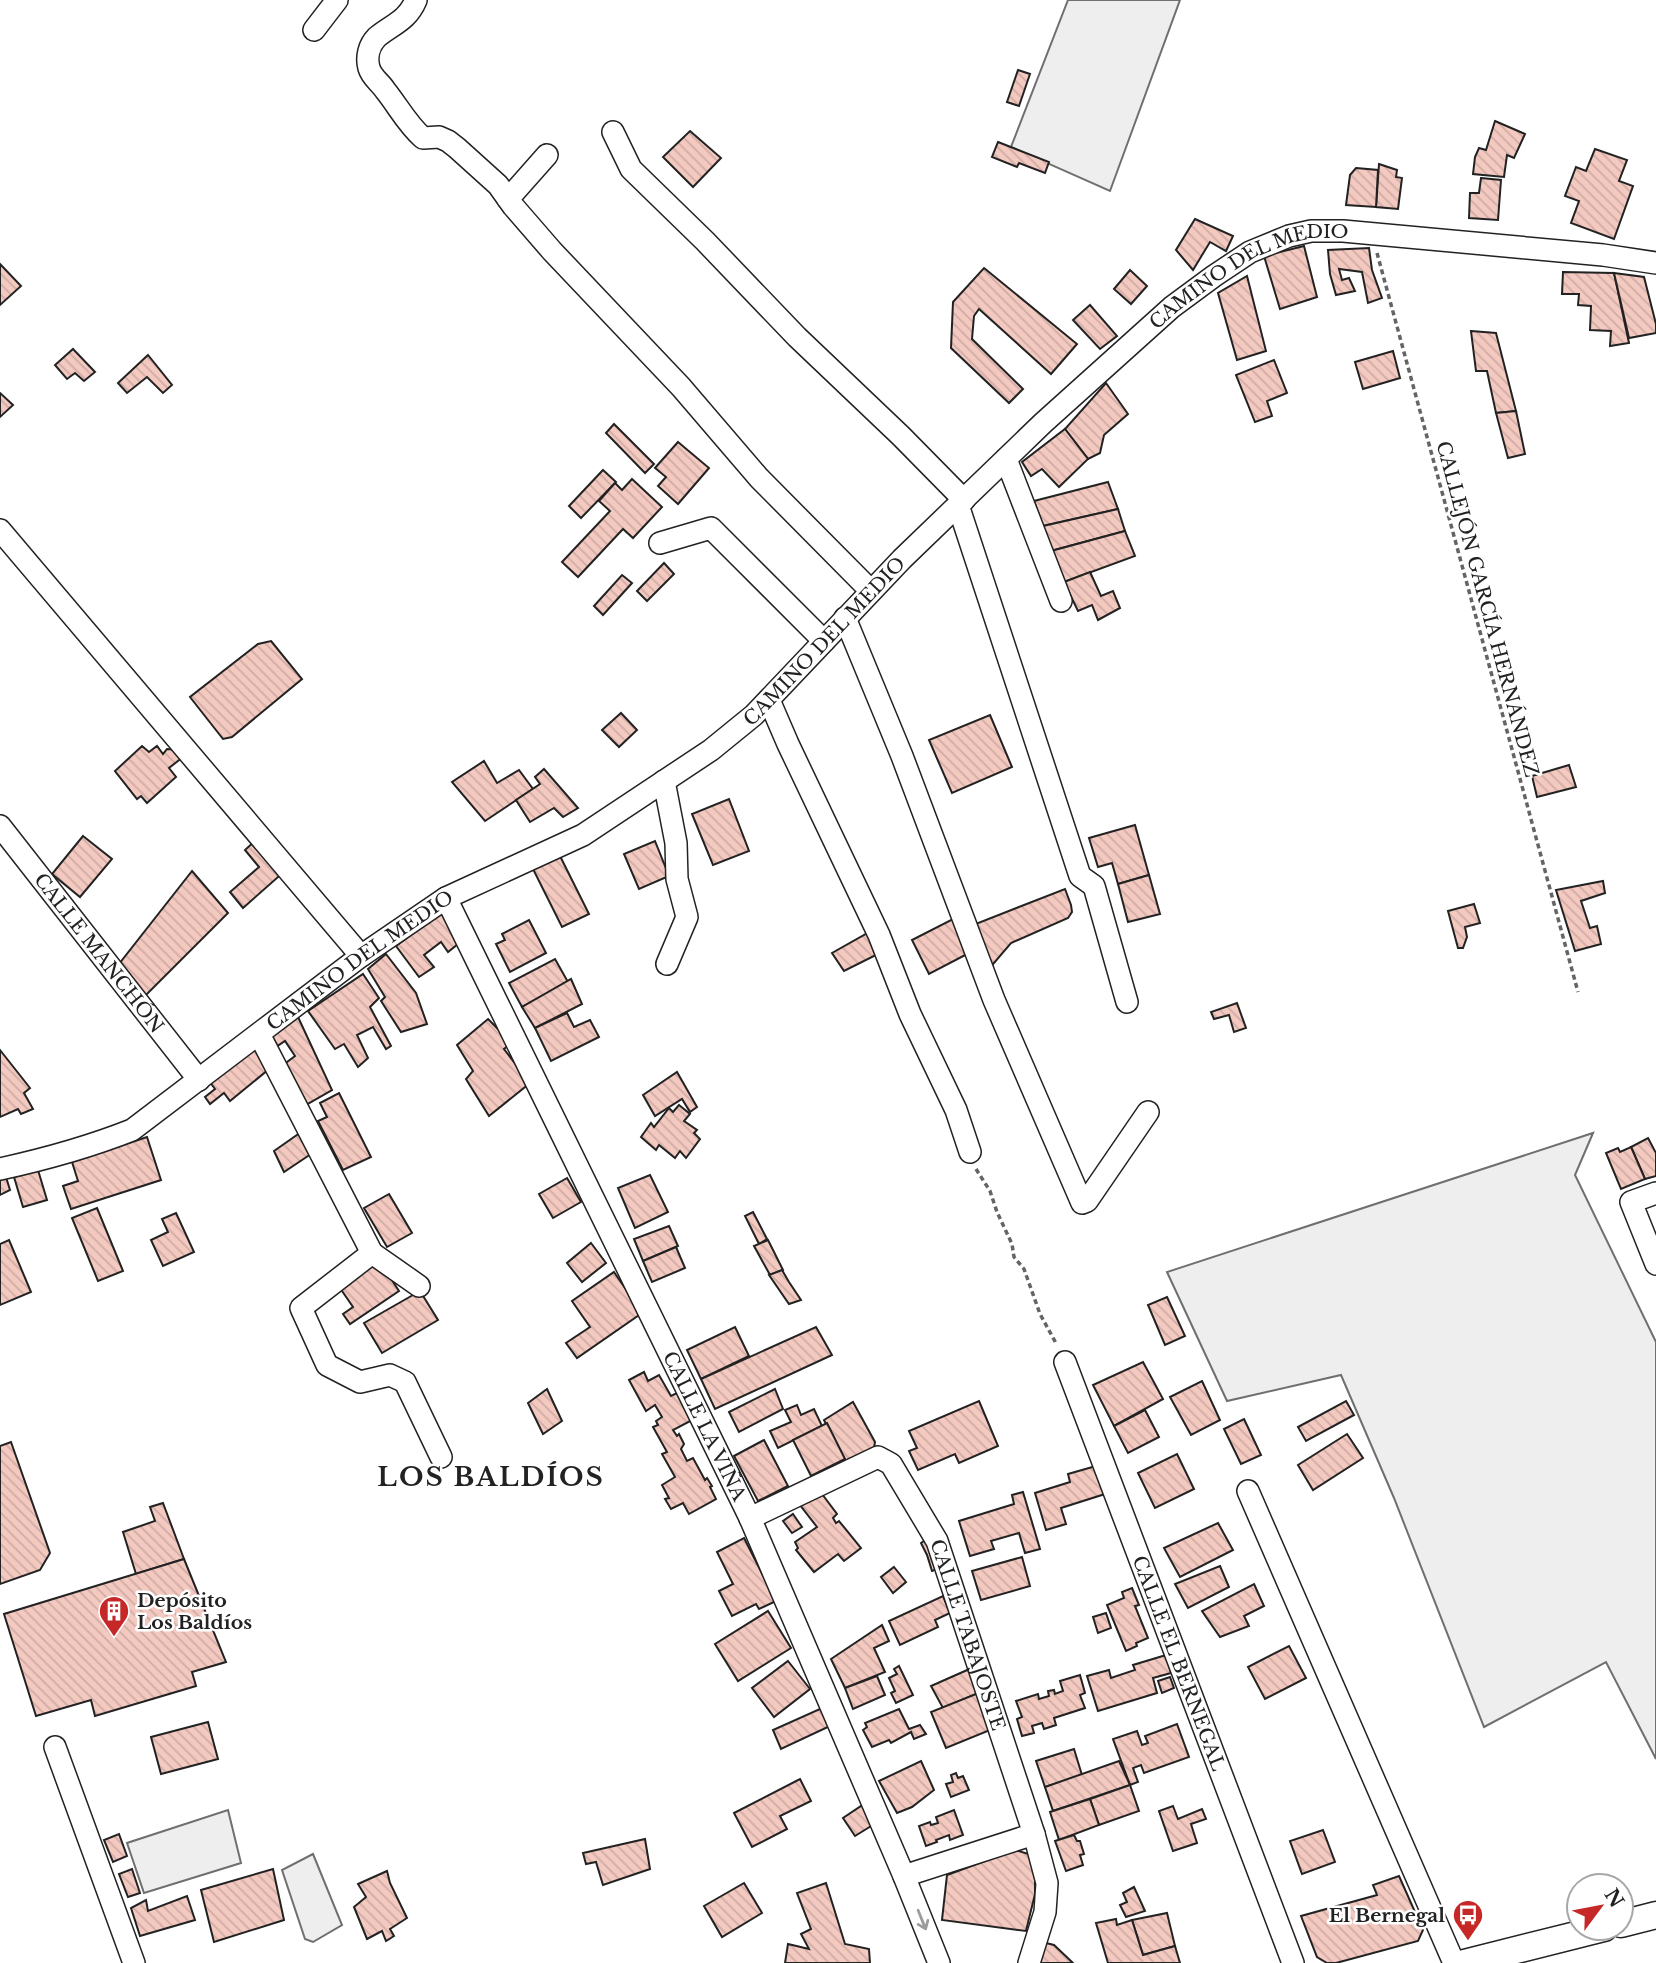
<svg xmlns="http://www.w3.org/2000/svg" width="1656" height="1963" font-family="'Libre Baskerville',serif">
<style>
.grass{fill:#eee;stroke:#6f6f6f;stroke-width:2}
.building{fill:url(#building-back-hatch);stroke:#222;stroke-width:2}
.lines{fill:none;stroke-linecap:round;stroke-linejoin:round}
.minor-casing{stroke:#222;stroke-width:24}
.major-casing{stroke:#222;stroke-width:29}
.path{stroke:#646464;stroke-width:3.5;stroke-dasharray:5 3.5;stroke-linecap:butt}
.minor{stroke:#fff;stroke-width:21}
.major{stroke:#fff;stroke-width:26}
.oneway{stroke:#9c9c9c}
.labels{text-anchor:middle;stroke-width:5;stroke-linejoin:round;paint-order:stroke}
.street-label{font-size:19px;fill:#222;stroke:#fff}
.poi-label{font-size:19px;font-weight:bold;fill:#222;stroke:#fff;text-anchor:start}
.district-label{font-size:26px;font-weight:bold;letter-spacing:2px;fill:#222;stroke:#fff}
</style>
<defs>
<pattern id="building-back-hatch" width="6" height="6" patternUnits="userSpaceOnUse" patternTransform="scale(1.75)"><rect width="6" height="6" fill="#f3c9c0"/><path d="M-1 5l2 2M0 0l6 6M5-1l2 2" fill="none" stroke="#d0aca5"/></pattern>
</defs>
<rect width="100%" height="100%" fill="#fff"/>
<g class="grass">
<polygon points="1068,0 1180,0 1110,191 1011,147"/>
<polygon points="1593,1133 1575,1175 1656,1342 1656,1759 1606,1662 1484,1727 1394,1498 1341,1375 1227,1401 1167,1272"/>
<polygon points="228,1810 241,1863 144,1893 127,1843"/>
<polygon points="313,1854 342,1925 313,1942 305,1939 282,1870"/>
</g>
<g class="building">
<polygon points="1018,70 1030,74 1019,106 1007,102"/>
<polygon points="1495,121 1525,134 1514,158 1507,155 1504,177 1473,174 1475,157 1479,148 1486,150"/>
<polygon points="690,131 721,158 693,187 663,157"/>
<polygon points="998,142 1049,162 1045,173 1019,163 1017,167 992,157"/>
<polygon points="1595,149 1627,160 1619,181 1633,186 1614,239 1571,223 1579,201 1565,196 1576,167 1586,171"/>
<polygon points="1379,164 1397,170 1396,177 1402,178 1398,209 1376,207"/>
<polygon points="1356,168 1378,170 1376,207 1346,205 1350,175"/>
<polygon points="1481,178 1501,180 1498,220 1469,218 1470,193 1479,193"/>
<polygon points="1195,219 1233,236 1226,251 1210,242 1193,270 1176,250"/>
<polygon points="1304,246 1317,297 1280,309 1264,256"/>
<polygon points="1369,248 1372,270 1382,298 1368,303 1362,272 1339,269 1342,280 1349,278 1355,291 1336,295 1330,274 1328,250"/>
<polygon points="0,264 21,286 0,305"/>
<polygon points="984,268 1077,344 1051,374 979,309 974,316 972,339 1023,389 1009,403 951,348 953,302"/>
<polygon points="1130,270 1147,286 1131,304 1114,289"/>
<polygon points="1563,272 1614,273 1629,343 1610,346 1611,331 1590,330 1591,306 1578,305 1579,294 1562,294"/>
<polygon points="1614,273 1644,277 1656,324 1656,333 1629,338"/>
<polygon points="1247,276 1266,351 1237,360 1218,293"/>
<polygon points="1090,305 1117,336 1100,349 1073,320"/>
<polygon points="1471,331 1496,333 1516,411 1496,413 1487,371 1476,371"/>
<polygon points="73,349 95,372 84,381 75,373 67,379 55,365"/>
<polygon points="1393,351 1400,378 1363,389 1355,362"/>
<polygon points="148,355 172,385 163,393 147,377 127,393 118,383"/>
<polygon points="1274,360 1287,393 1267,401 1272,416 1255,422 1236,375"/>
<polygon points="1106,383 1128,414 1104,435 1100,453 1088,459 1065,429"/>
<polygon points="0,393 13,405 0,417"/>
<polygon points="1516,411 1525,454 1508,458 1496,413"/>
<polygon points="614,424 654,464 645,473 606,433"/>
<polygon points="1065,429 1088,459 1059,487 1042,469 1031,476 1022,462"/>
<polygon points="678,442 709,468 678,504 658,486 666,477 655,468"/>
<polygon points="603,470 616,482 581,518 569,506"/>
<polygon points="632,479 662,507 633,538 623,529 578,577 562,562 610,511 599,501 615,483 622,490"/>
<polygon points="1108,482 1118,509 1043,526 1034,501"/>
<polygon points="1118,509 1125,531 1051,551 1043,526"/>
<polygon points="1125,531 1135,556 1064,582 1051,551"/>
<polygon points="664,563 674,574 647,601 637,591"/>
<polygon points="1090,572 1101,596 1113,591 1120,608 1098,620 1092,605 1078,611 1064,582"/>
<polygon points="622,575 632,583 603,615 594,606"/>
<polygon points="271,641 302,679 232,737 223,739 190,697 258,644"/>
<polygon points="621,713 637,730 619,747 602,730"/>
<polygon points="990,715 1012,767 952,793 929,740"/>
<polygon points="142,746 149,752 157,746 163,754 167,749 179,750 183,757 169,768 176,777 147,803 141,796 137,799 115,771"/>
<polygon points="484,761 497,783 519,770 533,789 485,821 452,782"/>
<polygon points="1569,765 1576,787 1537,797 1532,776"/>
<polygon points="544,769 578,808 563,817 554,808 530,822 516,800 540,784 535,777"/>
<polygon points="729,799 749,851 713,865 692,814"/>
<polygon points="1135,825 1149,875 1118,884 1112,863 1098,867 1089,838"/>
<polygon points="83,836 112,859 80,897 52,874"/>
<polygon points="258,838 286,870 243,908 230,892 259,867 245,850"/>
<polygon points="655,841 669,876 639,889 624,854"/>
<polygon points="560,856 589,914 562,927 533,869"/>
<polygon points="192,871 228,913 143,998 119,964"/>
<polygon points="1149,875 1160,914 1128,922 1118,884"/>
<polygon points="1603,881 1605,893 1581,901 1590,928 1597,926 1601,944 1575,951 1556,890"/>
<polygon points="1065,889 1071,905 1072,912 1068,918 1011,943 988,970 973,925"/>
<polygon points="1474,904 1480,923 1465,927 1467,937 1463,948 1458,948 1448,911"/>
<polygon points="442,912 463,940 448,952 441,942 424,955 434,967 419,977 396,946"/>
<polygon points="953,919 971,952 929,974 912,940"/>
<polygon points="529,920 546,953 510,972 496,944 505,940 502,934"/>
<polygon points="873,930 882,952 844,971 832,953"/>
<polygon points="386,954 416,993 427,1024 401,1032 381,1001 385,997 368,969"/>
<polygon points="555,959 568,982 522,1007 509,983"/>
<polygon points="363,974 379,998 370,1007 391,1046 386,1049 373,1027 357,1035 368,1058 358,1067 344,1044 335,1049 308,1011"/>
<polygon points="571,979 582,1004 535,1028 522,1007"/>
<polygon points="1237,1003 1246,1028 1234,1032 1229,1015 1214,1019 1211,1012"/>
<polygon points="567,1013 574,1027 590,1020 599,1037 551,1061 535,1028"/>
<polygon points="298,1017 332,1090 304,1106 283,1065 295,1056 285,1041 273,1049 267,1038"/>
<polygon points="488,1019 512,1043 504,1049 530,1083 489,1116 466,1079 473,1071 457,1045"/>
<polygon points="257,1044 274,1065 230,1101 224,1093 210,1104 205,1097 215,1089 209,1081"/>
<polygon points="0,1050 30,1088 24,1093 33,1109 21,1114 18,1109 0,1117"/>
<polygon points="677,1072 697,1107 690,1112 682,1099 655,1116 643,1095"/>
<polygon points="339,1093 371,1157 343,1170 318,1121 327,1117 320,1103"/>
<polygon points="679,1105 690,1114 684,1121 697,1130 694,1133 700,1139 686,1158 680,1151 675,1158 659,1145 656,1150 641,1137 651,1123 654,1127 669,1108 673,1112"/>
<polygon points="304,1130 314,1152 284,1172 274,1151"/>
<polygon points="147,1137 161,1180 71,1209 63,1186 78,1181 72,1162"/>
<polygon points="1648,1138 1656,1153 1656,1176 1645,1179 1631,1147"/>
<polygon points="1631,1147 1645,1179 1621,1189 1606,1153 1618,1148 1620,1152"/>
<polygon points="38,1170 47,1200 23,1207 14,1177"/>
<polygon points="650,1175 668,1212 635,1228 618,1188"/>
<polygon points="6,1177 10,1190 0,1195 0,1178"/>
<polygon points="567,1178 581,1202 553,1218 539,1194"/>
<polygon points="389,1194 412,1233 387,1247 364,1208"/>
<polygon points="97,1208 123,1271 98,1281 72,1218"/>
<polygon points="753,1212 767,1239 759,1244 745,1216"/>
<polygon points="176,1213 194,1252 163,1266 151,1240 168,1232 162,1219"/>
<polygon points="669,1226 678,1246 643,1261 634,1239"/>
<polygon points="9,1240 31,1292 0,1305 0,1244"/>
<polygon points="768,1240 783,1270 770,1275 754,1246"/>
<polygon points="591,1243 606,1263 582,1282 567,1263"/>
<polygon points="676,1247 685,1268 652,1282 643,1261"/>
<polygon points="378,1259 399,1291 350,1324 343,1314 353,1307 340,1288"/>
<polygon points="782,1270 789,1282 801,1300 789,1304 769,1275"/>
<polygon points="614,1272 642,1313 577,1358 566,1343 590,1327 572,1301"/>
<polygon points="420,1291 438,1320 382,1353 364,1323"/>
<polygon points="1167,1297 1185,1336 1165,1345 1148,1305"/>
<polygon points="735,1327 749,1356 701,1379 687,1350"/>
<polygon points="816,1327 832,1355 715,1409 701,1379"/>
<polygon points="1143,1362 1163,1399 1114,1426 1093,1385"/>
<polygon points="644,1372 648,1381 659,1375 671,1396 679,1392 694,1419 673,1430 677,1436 679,1434 684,1444 681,1449 687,1461 693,1458 705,1480 707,1478 712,1486 710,1487 716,1499 689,1514 683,1503 671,1509 665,1499 669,1498 662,1485 675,1477 662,1454 667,1452 653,1427 658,1425 656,1421 662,1417 655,1405 646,1411 629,1380"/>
<polygon points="1202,1381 1220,1420 1191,1435 1170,1397"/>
<polygon points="547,1389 562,1421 543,1434 528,1403"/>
<polygon points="775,1389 783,1409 739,1432 729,1412"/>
<polygon points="979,1401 998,1446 959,1463 955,1454 918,1470 909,1451 917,1448 909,1431"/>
<polygon points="1346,1401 1354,1415 1306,1441 1298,1427"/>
<polygon points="853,1402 875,1442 874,1448 846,1462 824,1420"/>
<polygon points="797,1405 801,1415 814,1409 822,1426 778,1448 770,1431 791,1422 785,1410"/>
<polygon points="1145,1410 1159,1437 1128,1453 1114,1426"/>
<polygon points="1244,1419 1261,1455 1241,1464 1224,1429"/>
<polygon points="827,1423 845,1459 811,1476 793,1440"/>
<polygon points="1347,1434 1363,1458 1313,1490 1298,1465"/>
<polygon points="764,1440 788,1486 758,1501 734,1456"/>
<polygon points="11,1442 50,1553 40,1570 0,1584 0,1446"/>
<polygon points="1177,1454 1194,1489 1155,1508 1138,1473"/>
<polygon points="1096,1466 1105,1494 1061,1508 1066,1524 1046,1530 1035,1493 1070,1482 1068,1474"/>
<polygon points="1023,1492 1040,1549 1025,1553 1019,1533 991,1541 994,1549 970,1556 959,1521 1014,1504 1012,1495"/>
<polygon points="822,1494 837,1514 833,1518 836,1523 839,1521 861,1548 844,1561 838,1554 814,1572 796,1550 798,1548 795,1542 817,1527 800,1505"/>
<polygon points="163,1503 184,1559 136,1574 123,1532 155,1521 150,1507"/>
<polygon points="793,1514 802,1527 792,1533 783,1521"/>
<polygon points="1218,1523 1233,1550 1180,1577 1164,1548"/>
<polygon points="932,1535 943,1567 932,1571 927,1555 921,1543"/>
<polygon points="744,1538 776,1601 759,1609 756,1604 732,1616 719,1591 733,1584 717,1552"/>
<polygon points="1022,1557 1030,1586 981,1600 972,1571"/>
<polygon points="184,1559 226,1662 192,1672 196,1686 95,1716 91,1700 36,1716 4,1614"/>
<polygon points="1220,1566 1229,1587 1188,1608 1175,1584"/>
<polygon points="894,1567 906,1582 893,1593 881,1577"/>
<polygon points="1254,1584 1264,1606 1244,1616 1249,1626 1220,1637 1202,1611"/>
<polygon points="1132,1588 1139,1605 1135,1606 1148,1638 1136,1643 1137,1646 1126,1651 1107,1605 1124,1598 1122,1592"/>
<polygon points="943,1596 950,1613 935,1620 938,1627 900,1645 889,1621"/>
<polygon points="768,1611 791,1648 738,1681 715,1644"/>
<polygon points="1106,1613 1111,1628 1098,1633 1093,1617"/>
<polygon points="882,1625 889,1641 874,1648 885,1672 845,1688 831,1659"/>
<polygon points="1289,1646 1306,1678 1265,1699 1248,1667"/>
<polygon points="1166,1655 1171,1673 1153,1678 1157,1693 1098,1711 1087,1676 1109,1670 1111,1678 1135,1670 1133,1665"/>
<polygon points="788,1661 810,1689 774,1717 752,1688"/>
<polygon points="899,1666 913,1695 896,1703 891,1693 895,1691 889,1678 897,1674 894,1669"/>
<polygon points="974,1667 981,1692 943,1708 931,1686"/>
<polygon points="1080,1675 1085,1693 1080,1695 1085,1708 1054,1718 1056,1725 1044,1729 1042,1723 1032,1726 1034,1733 1022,1736 1017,1719 1022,1717 1016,1701 1038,1694 1039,1699 1049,1696 1048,1691 1054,1690 1055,1694 1063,1691 1060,1681"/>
<polygon points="877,1676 885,1695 853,1709 845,1688"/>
<polygon points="1170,1677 1174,1688 1162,1693 1158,1681"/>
<polygon points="981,1692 995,1728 946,1748 931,1712"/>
<polygon points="822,1708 830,1726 781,1749 773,1730"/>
<polygon points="899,1709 909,1729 920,1725 926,1734 914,1739 911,1732 891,1743 889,1740 872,1747 863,1730 867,1727 865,1723"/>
<polygon points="208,1722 218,1759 161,1774 151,1737"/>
<polygon points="1177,1724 1189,1757 1144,1773 1141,1765 1133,1768 1138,1782 1130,1785 1113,1739 1137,1731 1142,1745 1148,1743 1145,1736"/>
<polygon points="1074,1749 1082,1775 1045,1787 1036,1761"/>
<polygon points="921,1761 934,1790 912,1807 897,1813 879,1781"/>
<polygon points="1119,1761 1130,1785 1053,1811 1045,1787"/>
<polygon points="956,1773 958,1778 963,1776 969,1790 951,1797 946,1784 953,1782 951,1775"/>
<polygon points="800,1779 811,1801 780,1816 787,1829 752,1847 734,1813"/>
<polygon points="1130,1785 1139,1811 1099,1825 1090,1799"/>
<polygon points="1090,1799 1099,1825 1059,1840 1050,1812"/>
<polygon points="864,1804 876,1823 855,1836 843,1818"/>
<polygon points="1173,1806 1178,1819 1202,1809 1206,1819 1191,1824 1197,1843 1173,1851 1159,1811"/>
<polygon points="954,1810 963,1835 950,1840 949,1835 936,1840 937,1842 926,1846 919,1826 930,1822 931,1825 938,1823 936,1817"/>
<polygon points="1323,1830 1335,1862 1302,1874 1290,1841"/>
<polygon points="119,1834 127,1856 113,1862 104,1840"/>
<polygon points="1074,1835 1077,1841 1080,1841 1084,1854 1080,1855 1083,1865 1066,1871 1055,1841"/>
<polygon points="645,1839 650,1869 603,1885 596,1862 586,1864 583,1853"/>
<polygon points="1015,1850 1032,1855 1035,1879 1035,1894 1026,1931 942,1920 947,1875"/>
<polygon points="132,1869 140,1893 128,1897 119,1874"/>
<polygon points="273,1869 284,1920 214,1942 201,1890"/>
<polygon points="387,1871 390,1883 407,1918 390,1929 394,1936 386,1941 382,1931 367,1939 354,1907 366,1897 358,1884"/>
<polygon points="1399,1876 1423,1930 1418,1941 1336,1963 1327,1963 1317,1957 1301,1916 1377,1895 1373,1885"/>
<polygon points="744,1883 762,1913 722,1937 704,1906"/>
<polygon points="826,1883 845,1944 869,1949 870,1963 785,1963 788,1944 809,1949 801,1934 811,1929 797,1893"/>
<polygon points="1134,1887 1145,1911 1126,1917 1120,1905 1127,1902 1123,1893"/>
<polygon points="187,1896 195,1920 140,1936 131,1908 146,1900 148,1911"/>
<polygon points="1167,1913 1175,1946 1143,1955 1132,1920"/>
<polygon points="1116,1919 1117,1925 1132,1920 1143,1955 1175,1946 1180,1963 1108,1963 1096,1923"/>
<polygon points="1046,1943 1054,1945 1073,1963 1039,1963"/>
</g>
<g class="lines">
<g class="minor-casing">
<g id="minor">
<path d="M416,0C407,21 393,24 377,37C369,45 366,57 369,68C372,78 380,82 385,90C398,106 407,124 423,138L439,137L448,141L457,148L498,185L513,206L552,251L681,387L759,478L871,591"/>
<polyline points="314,30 337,0"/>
<polyline points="613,132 631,169 705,241 797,337 901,436 964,500"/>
<polyline points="508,199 547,155"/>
<polyline points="1006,459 1061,601"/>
<polyline points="958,505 1080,876 1094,886 1127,1002"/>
<polyline points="0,530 361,956"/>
<polyline points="660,543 711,528 824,641"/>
<polyline points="845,618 902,756 994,1000 1082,1203 1087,1201 1148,1112"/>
<polyline points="769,700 788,744 879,935 910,1014 956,1110 970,1152"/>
<polyline points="664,781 676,843 677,879 687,917 667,964"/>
<path id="s1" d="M0,826L199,1080"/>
<path id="s2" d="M446,898L750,1518L904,1876L939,1963"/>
<polyline points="259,1034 372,1253 419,1286"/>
<path id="s3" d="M0,1169C46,1159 89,1147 132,1130L361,956L446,898L583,835L711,750L754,715L902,559L1043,423L1172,307L1214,276L1250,252L1289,236L1311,231H1343L1603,255L1656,263"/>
<polyline points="1656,1193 1631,1202 1656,1264"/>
<polyline points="372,1253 301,1308 327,1365 360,1382 390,1375 405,1382 441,1457"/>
<path id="s4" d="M1065,1362L1293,1963"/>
<polyline points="1248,1491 1454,1963"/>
<path id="s5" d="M750,1518L878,1457L891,1464L937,1541L1034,1834L1047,1883L1045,1912L1029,1963"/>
<polyline points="55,1747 134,1963"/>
<polyline points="904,1876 1034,1834"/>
</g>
</g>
<g class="major-casing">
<g id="major">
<polyline points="1621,1924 1656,1915"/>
<polyline points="1464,1963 1604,1928"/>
</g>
</g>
<g class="path">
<polyline points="1377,253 1578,992"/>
<polyline points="976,1169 990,1191 997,1212 1012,1244 1014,1257 1024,1269 1040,1314 1057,1345"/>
</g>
<use href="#minor" class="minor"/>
<use href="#major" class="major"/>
</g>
<defs><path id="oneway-shaft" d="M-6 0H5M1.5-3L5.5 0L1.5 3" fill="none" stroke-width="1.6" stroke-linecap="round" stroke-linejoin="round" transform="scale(1.75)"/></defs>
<use class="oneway" href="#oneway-shaft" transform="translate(922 1920) rotate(68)"/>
<defs>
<g id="building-pin" transform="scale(1.575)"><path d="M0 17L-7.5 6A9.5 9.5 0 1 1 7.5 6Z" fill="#c62828" stroke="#fff"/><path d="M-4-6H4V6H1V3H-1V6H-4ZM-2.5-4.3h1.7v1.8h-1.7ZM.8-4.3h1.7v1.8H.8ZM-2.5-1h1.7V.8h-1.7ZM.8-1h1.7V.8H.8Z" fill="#fff"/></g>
<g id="bus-pin" transform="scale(1.575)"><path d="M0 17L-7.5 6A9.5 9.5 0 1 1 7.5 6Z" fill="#c62828" stroke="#fff"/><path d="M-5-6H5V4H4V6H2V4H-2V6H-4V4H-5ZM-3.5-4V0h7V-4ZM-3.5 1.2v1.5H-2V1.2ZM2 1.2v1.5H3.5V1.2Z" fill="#fff"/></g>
</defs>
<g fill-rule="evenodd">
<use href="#building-pin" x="114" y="1611"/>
<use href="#bus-pin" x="1468" y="1915"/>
</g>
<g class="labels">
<g class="street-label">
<text dy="7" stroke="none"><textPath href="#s3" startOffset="1558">CAMINO DEL MEDIO</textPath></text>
<text transform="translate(1488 609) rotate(75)" y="7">CALLEJÓN GARCÍA HERNÁNDEZ</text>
<text dy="7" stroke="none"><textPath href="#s3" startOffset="990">CAMINO DEL MEDIO</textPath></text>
<text dy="7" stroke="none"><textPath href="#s1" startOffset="161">CALLE MANCHÓN</textPath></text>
<text dy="7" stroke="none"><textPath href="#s3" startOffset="422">CAMINO DEL MEDIO</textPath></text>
<text dy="7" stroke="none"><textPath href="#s2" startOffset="588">CALLE LA VIÑA</textPath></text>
<text dy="7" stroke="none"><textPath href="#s5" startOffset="345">CALLE TABAJOSTE</textPath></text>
<text dy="7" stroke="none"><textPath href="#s4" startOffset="322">CALLE EL BERNEGAL</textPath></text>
</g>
<g class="poi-label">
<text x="137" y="1607">Depósito<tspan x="137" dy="22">Los Baldíos</tspan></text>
<text x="1445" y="1922" text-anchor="end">El Bernegal</text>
</g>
<g class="district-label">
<text x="491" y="1486">LOS BALDÍOS</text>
</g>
</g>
<g transform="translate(1600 1907) rotate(58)"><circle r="33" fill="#ffffff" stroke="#a7a7a7" stroke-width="2"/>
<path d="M0-5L12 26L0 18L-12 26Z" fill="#c62828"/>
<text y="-10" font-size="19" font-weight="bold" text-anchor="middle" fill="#222222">N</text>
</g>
</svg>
